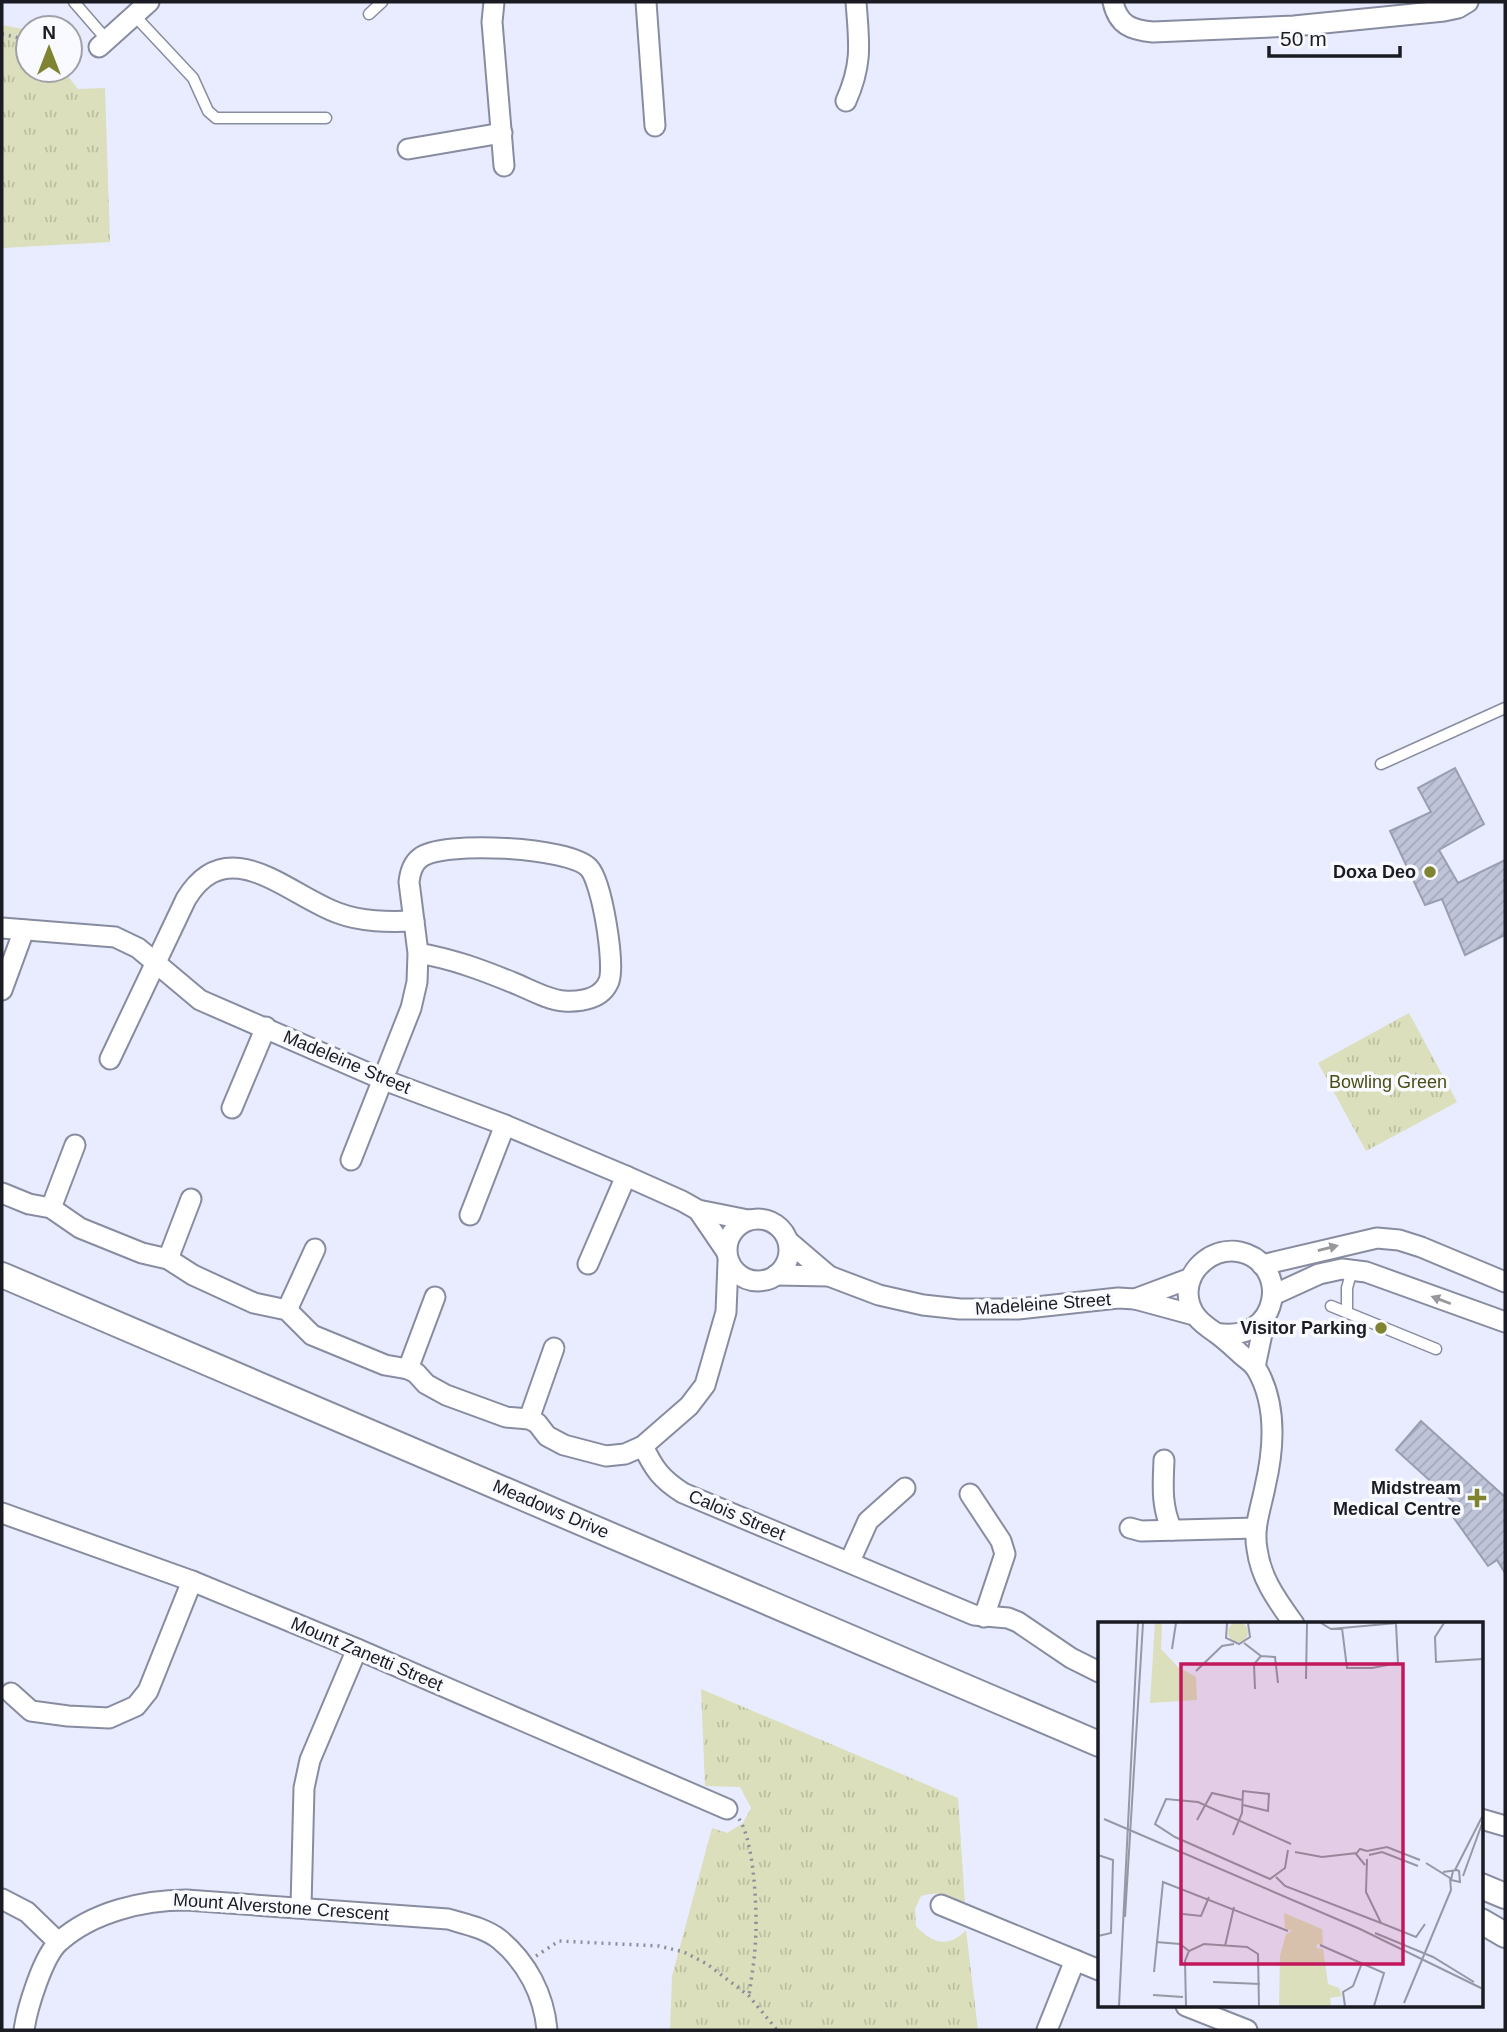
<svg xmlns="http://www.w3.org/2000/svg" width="1507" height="2032" font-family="Helvetica,sans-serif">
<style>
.park{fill:url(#park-tufts)}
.building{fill:url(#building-hatch);stroke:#9a9eb3;stroke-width:2}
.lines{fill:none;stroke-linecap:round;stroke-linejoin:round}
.service-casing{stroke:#888ca0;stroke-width:13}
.minor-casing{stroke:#888ca0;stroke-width:23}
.tertiary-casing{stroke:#888ca0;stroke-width:28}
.path{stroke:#8b8e9b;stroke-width:3.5;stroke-dasharray:2 5;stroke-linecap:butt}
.service{stroke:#fff;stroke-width:10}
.minor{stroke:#fff;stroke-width:19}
.tertiary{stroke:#fff;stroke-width:24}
.oneway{fill:#98989c}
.poi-dot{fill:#7f8430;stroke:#f9faff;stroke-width:2.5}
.labels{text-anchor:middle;stroke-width:7;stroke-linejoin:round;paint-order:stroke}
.poi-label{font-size:18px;font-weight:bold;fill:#1a1b23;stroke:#f9faff;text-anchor:end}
.street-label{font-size:18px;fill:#1a1b23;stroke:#f9faff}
.park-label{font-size:18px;fill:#4a4e13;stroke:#f9faff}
.inset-road{fill:none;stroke:#9698a6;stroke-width:2}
.view{fill:#c2185b;fill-opacity:0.15;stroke:#c2185b;stroke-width:3.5}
.inset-edge{fill:none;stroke:#1a1b23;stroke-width:3.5}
</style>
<defs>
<pattern id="park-tufts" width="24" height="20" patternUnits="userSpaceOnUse" patternTransform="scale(1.75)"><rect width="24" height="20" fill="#dbdfbb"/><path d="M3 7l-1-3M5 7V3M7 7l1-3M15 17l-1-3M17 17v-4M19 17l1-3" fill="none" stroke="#bbbfa0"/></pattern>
<pattern id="building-hatch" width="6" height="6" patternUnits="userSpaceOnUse" patternTransform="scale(1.75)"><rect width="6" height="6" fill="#bfc4d9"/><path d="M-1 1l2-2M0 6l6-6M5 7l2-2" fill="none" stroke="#a4a8ba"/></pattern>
</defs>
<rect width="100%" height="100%" fill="#e8ecfe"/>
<g class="park">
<polygon points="2,25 28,30 28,70 63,70 78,89 105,88 110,242 2,248"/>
<polygon points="1409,1013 1457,1102 1366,1151 1318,1063"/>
<path d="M701,1689L958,1798L965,1904C948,1895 940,1890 921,1896L915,1909L916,1926C931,1943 949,1949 966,1930L978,2030H670L672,1976L712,1828L727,1833L743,1823L751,1808L740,1787L705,1786Z"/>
</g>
<g class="building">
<polygon points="1455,768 1484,824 1439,850 1458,883 1505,860 1505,935 1465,955 1442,899 1425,905 1390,831 1431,812 1418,788"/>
<polygon points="1421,1421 1505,1497 1505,1573 1497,1560 1488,1566 1451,1514 1458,1506 1396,1450"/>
</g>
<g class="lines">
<g class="service-casing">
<g id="service">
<polyline points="74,2 107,40"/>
<polyline points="369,14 382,2"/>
<polyline points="134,15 193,78 208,111 216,118 326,118"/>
<polyline points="1381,764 1505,708"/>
<polyline points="1331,1306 1436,1349"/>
<polyline points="1347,1312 1347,1288 1352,1270"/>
</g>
</g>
<g class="minor-casing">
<g id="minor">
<polyline points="494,2 492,22 504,166"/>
<polyline points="646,2 655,126"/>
<path d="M1113,2C1118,25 1131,30 1153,32L1294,26L1444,11L1458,8L1468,2"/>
<polyline points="99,47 149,2"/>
<path d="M846,101C863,63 859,42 856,2"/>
<polyline points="408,149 502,133"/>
<polyline points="2,928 115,937 138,948 200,1000 384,1080 505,1125 626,1176 682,1201 698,1210 748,1220"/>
<polyline points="2,990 24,930"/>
<path d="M110,1059L186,899C228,830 288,895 338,913C362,922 388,922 414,921"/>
<polyline points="232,1108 266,1027"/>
<path d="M351,1160L411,1008L417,982L418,953L409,882C410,873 412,864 420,858C442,840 570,847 589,868C602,882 615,963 609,981C602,999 581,1002 564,1001C548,1000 529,989 514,983C482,970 453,959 418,953"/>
<polyline points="2,1193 29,1204 51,1208 80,1228 142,1253 168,1259 193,1275 254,1303 287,1310 312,1335 385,1365 408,1369 416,1373 426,1384 446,1395 506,1417 529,1419 537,1423 547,1436 564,1445 606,1456 625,1454 643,1446 689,1406 705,1385 726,1312 728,1262"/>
<polyline points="51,1208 75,1145"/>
<polyline points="698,1210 726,1251"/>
<polyline points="470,1215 505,1125"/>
<circle cx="758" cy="1250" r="31"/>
<polyline points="788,1241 829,1276"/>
<polyline points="168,1259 191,1199"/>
<polyline points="588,1264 626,1176"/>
<polyline points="1262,1265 1377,1238 1399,1240 1421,1247 1505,1282"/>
<polyline points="776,1275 829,1276 879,1295 923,1305 960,1309 1018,1309 1118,1298 1135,1299 1194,1315"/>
<polyline points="1273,1295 1319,1274 1342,1269 1366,1272 1505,1322"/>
<polyline points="1135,1299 1191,1278"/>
<polyline points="287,1310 315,1249"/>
<path d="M1216,1333C1281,1345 1291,1263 1240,1252C1215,1247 1189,1266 1188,1292C1188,1313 1201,1323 1216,1333C1226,1340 1235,1349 1244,1357C1248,1360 1253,1364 1256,1368C1277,1403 1274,1449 1265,1487C1261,1508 1253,1527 1257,1549C1261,1579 1277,1600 1294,1624"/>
<polyline points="1255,1367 1265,1319"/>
<polyline points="408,1369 435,1297"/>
<polyline points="529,1419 554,1348"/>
<path d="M643,1446C654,1469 661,1479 683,1493L974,1615L1008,1618L1018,1622L1071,1658L1099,1672"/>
<path d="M1164,1460C1163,1485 1161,1506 1172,1530"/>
<polyline points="970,1494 1001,1541 1005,1554 984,1617"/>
<polyline points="2,1513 192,1581 357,1649 727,1809"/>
<polyline points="1130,1528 1141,1531 1256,1528"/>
<polyline points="850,1561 868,1521 905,1488"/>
<polyline points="11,1693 31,1711 68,1716 109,1718 136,1706 148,1691 192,1581"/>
<polyline points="1481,1819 1505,1826"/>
<polyline points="2,1899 27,1912 58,1942"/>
<polyline points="941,1905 1099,1970"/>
<polyline points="301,1907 304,1788 310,1760 357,1649"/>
<polyline points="1186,2006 1247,2030"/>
<path d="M24,2030C27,2009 43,1955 60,1941C93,1912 143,1900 186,1900L448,1919C465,1924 485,1928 499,1939C527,1962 544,1995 547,2030"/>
<polyline points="1047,2030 1075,1960"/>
</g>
</g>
<g class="tertiary-casing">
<g id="tertiary">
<polyline points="2,1275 1099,1744"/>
<polyline points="1481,1886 1505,1896"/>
<polyline points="1481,1921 1505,1935"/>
</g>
</g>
<g class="path">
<polyline points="2,34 28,40"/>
<polyline points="70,45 83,46"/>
<path d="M739,1819C755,1842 758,1919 755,1948C754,1964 751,1980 749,1996"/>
<polyline points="536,1956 559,1941 659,1946 684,1952 707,1964 749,1996 777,2030"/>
</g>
<use href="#service" class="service"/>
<use href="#minor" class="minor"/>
<use href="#tertiary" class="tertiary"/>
</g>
<defs><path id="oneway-solid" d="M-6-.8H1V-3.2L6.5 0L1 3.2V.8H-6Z" transform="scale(1.75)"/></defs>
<g class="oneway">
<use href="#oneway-solid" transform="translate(1328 1248) rotate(-14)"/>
<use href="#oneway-solid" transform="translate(1441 1300) rotate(-159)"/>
</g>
<g class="poi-dot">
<circle cx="1430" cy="872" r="7"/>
<circle cx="1381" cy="1328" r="7"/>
<path d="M1473.5 1487.5h7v7h7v7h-7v7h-7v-7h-7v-7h7z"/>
</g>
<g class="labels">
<g class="poi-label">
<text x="1416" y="878">Doxa Deo</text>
<text x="1367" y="1334">Visitor Parking</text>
<text x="1461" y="1494">Midstream<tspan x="1461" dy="21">Medical Centre</tspan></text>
</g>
<g class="street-label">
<text transform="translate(347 1062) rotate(23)" y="6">Madeleine Street</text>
<text transform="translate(1043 1304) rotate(-4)" y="6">Madeleine Street</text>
<text transform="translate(551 1509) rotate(23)" y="6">Meadows Drive</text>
<text transform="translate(737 1515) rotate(23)" y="6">Calois Street</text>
<text transform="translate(367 1654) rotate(23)" y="6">Mount Zanetti Street</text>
<text transform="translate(281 1907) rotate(4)" y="6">Mount Alverstone Crescent</text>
</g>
<g class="park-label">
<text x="1388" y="1088">Bowling Green</text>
</g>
</g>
<g transform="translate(1098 1622)">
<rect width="385" height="385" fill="#e8ecfe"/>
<path d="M130 10a10 10 0 1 1 20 0a10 10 0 1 1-20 0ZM57,1H64L63,27L80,45L98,55L99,78L52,81ZM186,291L224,307L225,323L219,322L218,326L225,327L230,362L241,366L244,374L232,376L233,384H181L182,334L188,312L194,309L187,306Z" fill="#dbdfbb"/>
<path class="inset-road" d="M129,1L128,16L141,22L152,15L150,1M223,1L233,7L299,1M346,1L337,15L338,40L385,37M244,6L249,46H274L300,41L298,2M146,21L163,34L177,35L180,61M74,27L78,1M98,49L124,24L136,22M208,57L209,1M157,67L156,42L163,34M6,197L262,307L385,367M99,198L114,171L144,178M135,213L144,191L145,169L171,172L170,189L145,183M190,228L187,246L172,257L77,215L57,202L68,177L100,180L193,222M269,229L289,225L322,238M197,230L224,235L259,231M0,233L15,238L13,311L0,314M271,233L284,230L320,244M269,237L268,270L283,301L318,315L327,302M267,243L258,232L262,227L269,229M357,248L385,193M345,250L359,248L361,249L362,260L353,258L355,249M365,254L385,199M178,255L187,264L283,301M85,292L103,294L111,275M27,295L45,1M277,311L335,335L376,360M58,320L82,322L91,329M222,323L286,351L276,384M127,324L136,285M56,350L65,260L190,309M115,360L162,362M55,373L85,375M306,381L353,268L352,256L328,241M21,384L40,1M88,384L87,339L91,329L106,322L149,325L160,332L161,384M247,384L245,370L255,364L264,341"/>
<path class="view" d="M83,42H305V342H83Z"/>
<rect width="385" height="385" class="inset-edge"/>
</g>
<rect width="1507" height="2032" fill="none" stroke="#1a1b23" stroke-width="7"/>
<g transform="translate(49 49)"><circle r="33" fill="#f9faff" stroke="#a0a1a7" stroke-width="2"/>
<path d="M0-5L12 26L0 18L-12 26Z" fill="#7f8430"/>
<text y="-10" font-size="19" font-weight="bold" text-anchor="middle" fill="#1a1b23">N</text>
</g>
<path d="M1269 46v10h131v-10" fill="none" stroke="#1a1b23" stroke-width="3.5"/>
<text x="1280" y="46" font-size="21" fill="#1a1b23" stroke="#f9faff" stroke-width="5" paint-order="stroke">50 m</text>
</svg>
